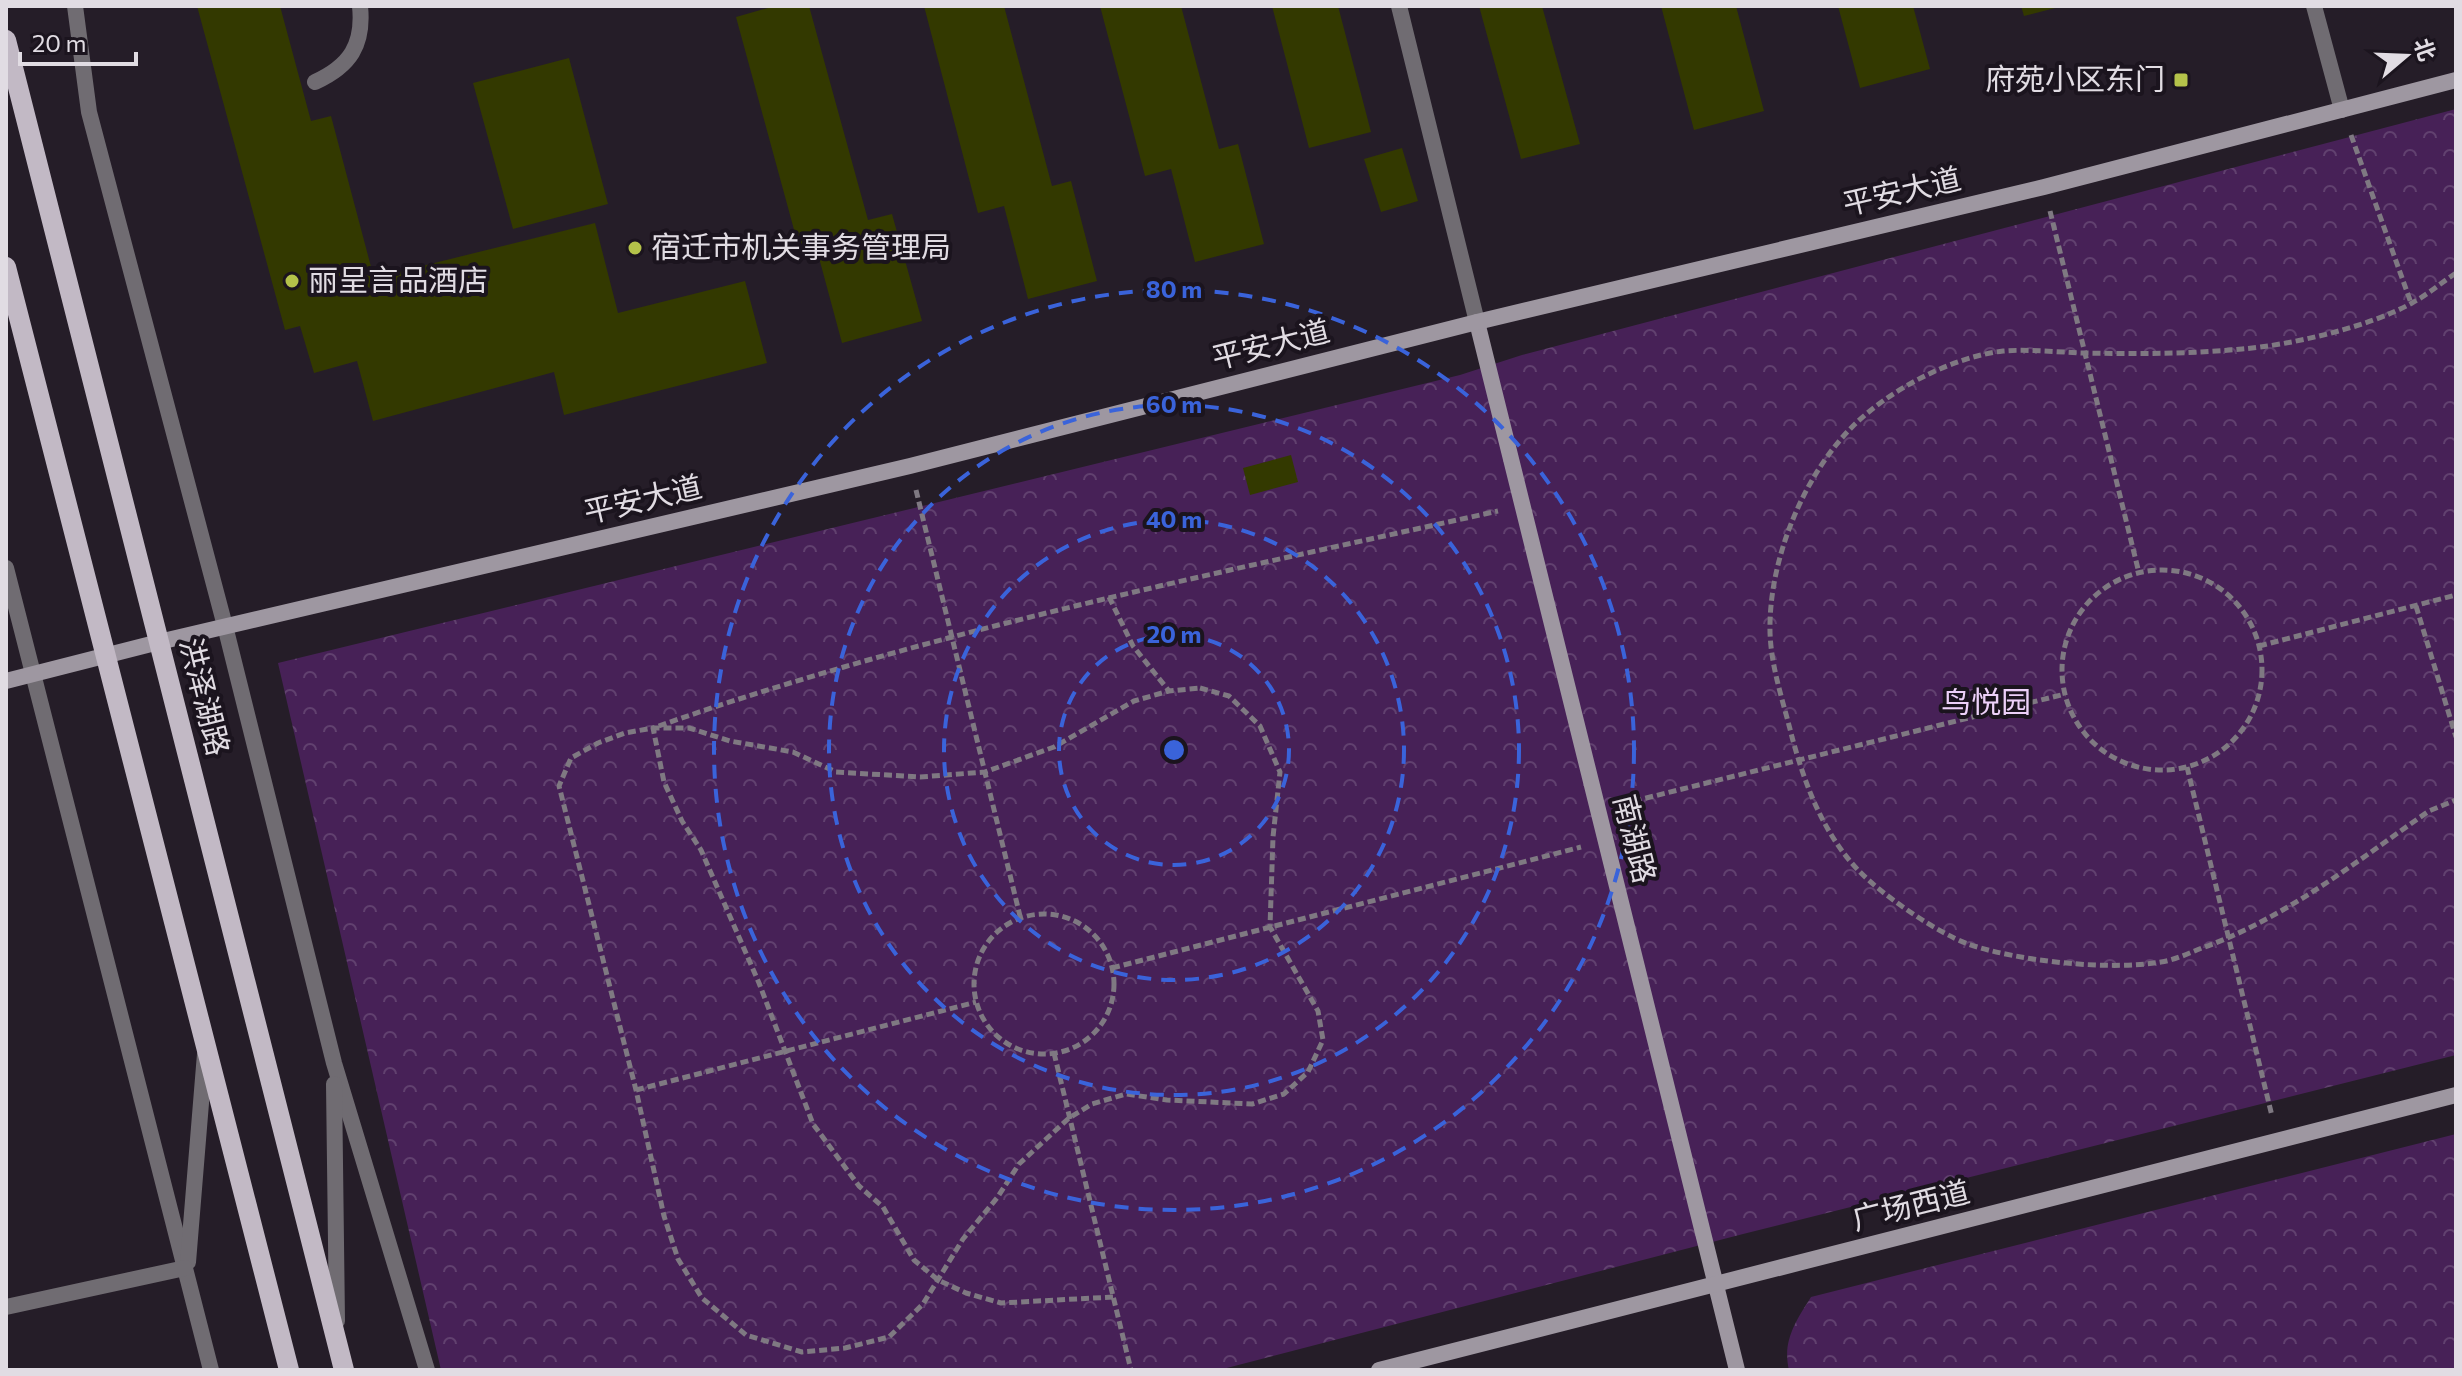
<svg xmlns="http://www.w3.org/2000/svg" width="2462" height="1376" font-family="Commissioner,'Noto Sans SC',sans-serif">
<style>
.forest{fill:url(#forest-crowns)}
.building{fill:#333900}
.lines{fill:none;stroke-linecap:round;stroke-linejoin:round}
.path{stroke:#7f7982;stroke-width:5;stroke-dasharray:8 4;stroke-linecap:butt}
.lane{stroke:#706c72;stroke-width:16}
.secondary{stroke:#9e97a1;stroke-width:16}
.primary{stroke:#c2b9c5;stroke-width:20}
.ring{fill:none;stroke:#3a63da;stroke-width:4;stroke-dasharray:14 10}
.poi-dot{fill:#b4c24a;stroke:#1b141e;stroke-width:3}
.labels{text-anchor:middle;stroke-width:8;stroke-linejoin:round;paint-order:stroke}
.poi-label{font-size:30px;fill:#e1dce3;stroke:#1b141e;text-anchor:start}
.street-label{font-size:30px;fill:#e1dce3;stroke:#1b141e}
.park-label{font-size:30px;fill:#edd0f9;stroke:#1b141e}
.centre{fill:#3a63da;stroke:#1b141e;stroke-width:4}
.ring-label{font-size:24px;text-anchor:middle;font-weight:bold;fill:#3a63da;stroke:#1b141e;stroke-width:8;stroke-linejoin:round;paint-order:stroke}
</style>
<defs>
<pattern id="forest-crowns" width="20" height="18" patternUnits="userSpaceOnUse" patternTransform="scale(2)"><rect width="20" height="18" fill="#472157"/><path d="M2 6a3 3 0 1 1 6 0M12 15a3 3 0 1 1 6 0" fill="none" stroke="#61416f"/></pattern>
</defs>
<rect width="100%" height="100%" fill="#251d28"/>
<g class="forest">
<polygon points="2456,109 2456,1055 1743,1234 1219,1370 441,1370 278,663 1460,375 1522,355"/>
<path d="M2456,1134V1370H1789C1782,1341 1796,1321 1811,1297Z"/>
</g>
<g class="building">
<polygon points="197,6 280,6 311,121 331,116 374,278 595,223 618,313 745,281 767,363 564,415 554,372 373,421 357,361 314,373 300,326 285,330"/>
<polygon points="775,6 809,6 868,220 892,214 922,321 842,343 815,243 799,248 736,17"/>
<polygon points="924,6 1004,6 1052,186 1071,181 1097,281 1028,299 1004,206 978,213"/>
<polygon points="1100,6 1181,6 1219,149 1238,144 1264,244 1195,262 1171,169 1145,176"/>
<polygon points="1272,6 1338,6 1371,132 1309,148"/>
<polygon points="1479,6 1542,6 1580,144 1521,159"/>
<polygon points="1661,6 1736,6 1764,111 1694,130"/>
<polygon points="1838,6 1913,6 1930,69 1860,88"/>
<polygon points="2021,6 2059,6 2059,7 2024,16"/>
<polygon points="569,58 608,204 513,229 473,83"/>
<polygon points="1402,148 1418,201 1381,212 1364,159"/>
<polygon points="1291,455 1298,482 1250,495 1243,468"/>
</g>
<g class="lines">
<g class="path">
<polyline points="2351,135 2411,303"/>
<polyline points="2050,211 2139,573"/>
<path d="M2456,273C2441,283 2427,295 2412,303C2369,327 2291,345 2242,349C2189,354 2135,354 2082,353C2056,352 2029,349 2003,351C1952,357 1891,389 1854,425C1805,473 1771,555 1770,624C1769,662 1783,700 1792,737C1805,785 1823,833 1858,870C1882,895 1936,932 1968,944C2017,961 2109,971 2161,962C2175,960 2189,953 2202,948C2286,918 2357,861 2429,811L2456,800"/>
<polyline points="916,490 1020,916"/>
<circle cx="2162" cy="670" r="100"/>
<polyline points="1109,597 1133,646 1169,691"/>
<polyline points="2416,606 2456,737"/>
<polyline points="2259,646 2456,595"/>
<polygon points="1200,688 1229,696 1260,726 1280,772 1273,837 1270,927 1318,1011 1323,1040 1308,1072 1284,1094 1252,1104 1167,1100 1126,1094 1092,1104 1069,1118 1019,1164 997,1198 963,1239 923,1304 889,1337 845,1348 802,1352 746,1335 702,1298 678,1259 664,1216 636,1090 559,786 571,758 598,743 625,733 653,728 689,728 730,741 793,752 836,772 920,777 985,772 1054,747 1134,701 1169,691"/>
<polyline points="2187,767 2272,1116"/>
<polyline points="1622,804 2065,694"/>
<circle cx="1044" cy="984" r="70"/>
<polyline points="1112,968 1581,847"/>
<polyline points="1054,1053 1131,1370"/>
<polyline points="636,1090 976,1002"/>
<path d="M1113,1297L1001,1303L966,1293L938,1280L914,1260L883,1207L859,1186L813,1124L759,983L701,850L682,821L664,782L653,728C928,631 1214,574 1498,511"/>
</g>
<g class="lane">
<polyline points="75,6 89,112 225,626 334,1063 427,1370"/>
<polyline points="1399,6 1477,322"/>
<polyline points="2314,6 2342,110"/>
<path d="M315,82C350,66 364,45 360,6"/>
<polyline points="6,568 211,1370"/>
<polyline points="334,1084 337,1321"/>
<polyline points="188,1262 205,1054"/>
<polyline points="6,1307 185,1268"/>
</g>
<g class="secondary">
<polyline points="1477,322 1737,1370"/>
<polyline points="6,681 159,642 910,466 1477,322 2044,187 2456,80"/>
<polyline points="1379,1370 2456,1095"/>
</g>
<g class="primary">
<polyline points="6,40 344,1370"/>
<polyline points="6,267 289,1370"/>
</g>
</g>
<g class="ring">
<circle cx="1174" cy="750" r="115"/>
<circle cx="1174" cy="750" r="230"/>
<circle cx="1174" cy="750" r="345"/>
<circle cx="1174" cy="750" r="460"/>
</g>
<g class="poi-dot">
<rect x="2173" y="72" width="16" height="16" rx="4"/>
<circle cx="635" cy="248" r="8"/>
<circle cx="292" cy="281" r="8"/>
</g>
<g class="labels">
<g class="poi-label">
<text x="2165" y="90" text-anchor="end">府苑小区东门</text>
<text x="651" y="258">宿迁市机关事务管理局</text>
<text x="308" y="291">丽呈言品酒店</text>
</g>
<g class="street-label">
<text transform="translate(1902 192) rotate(-13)" y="10">平安大道</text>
<text transform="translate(1271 345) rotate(-14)" y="10">平安大道</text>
<text transform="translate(643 500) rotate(-13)" y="10">平安大道</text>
<text transform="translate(204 697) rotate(76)" y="10">洪泽湖路</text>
<text transform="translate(1634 839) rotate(76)" y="10">南湖路</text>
<text transform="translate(1911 1206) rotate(-14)" y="10">广场西道</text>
</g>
<g class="park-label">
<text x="1986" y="713">鸟悦园</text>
</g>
</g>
<circle cx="1174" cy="750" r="12" class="centre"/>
<g class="ring-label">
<text x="1174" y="298">80 m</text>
<text x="1174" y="413">60 m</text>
<text x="1174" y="528">40 m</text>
<text x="1174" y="643">20 m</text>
</g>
<rect width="2462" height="1376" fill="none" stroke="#e1dce3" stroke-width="16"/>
<g transform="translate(2406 56) rotate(71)" stroke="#1b141e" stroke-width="6" paint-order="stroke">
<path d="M0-6L14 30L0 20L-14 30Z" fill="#e1dce3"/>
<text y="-12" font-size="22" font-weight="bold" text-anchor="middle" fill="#e1dce3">北</text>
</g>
<path d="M20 52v12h116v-12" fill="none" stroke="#e1dce3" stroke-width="4"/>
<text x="32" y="52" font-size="24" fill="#e1dce3" stroke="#1b141e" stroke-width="6" paint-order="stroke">20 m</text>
</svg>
